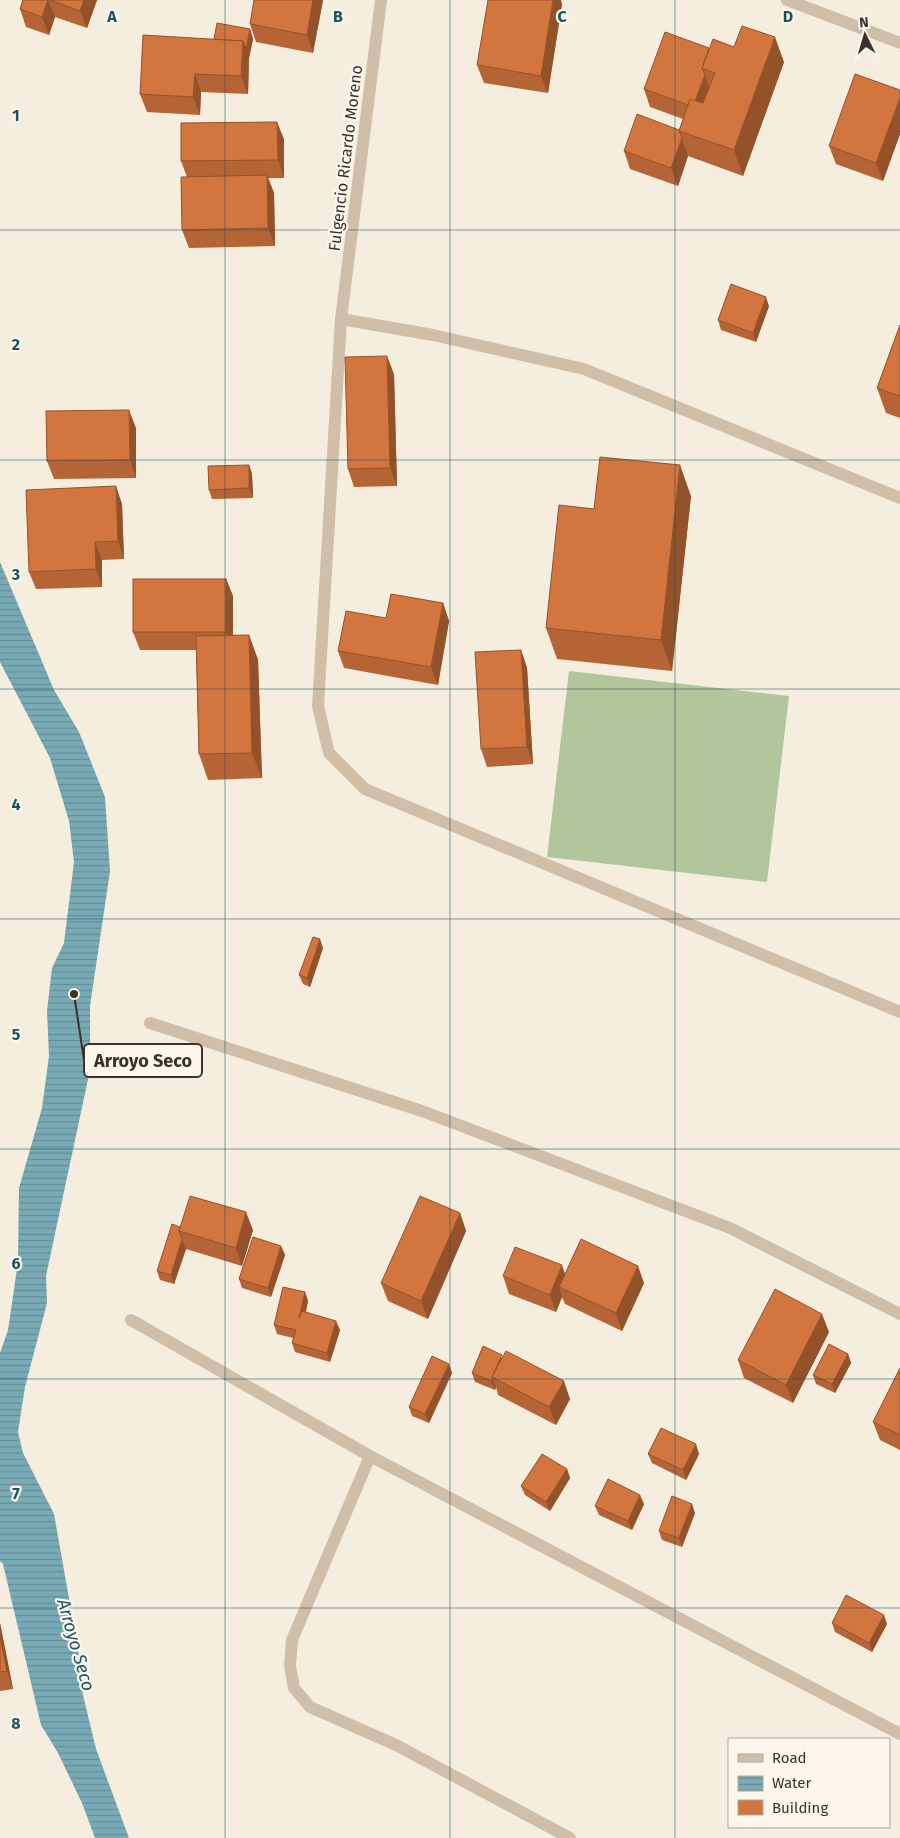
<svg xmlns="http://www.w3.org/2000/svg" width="900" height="1838" font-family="'Fira Sans',sans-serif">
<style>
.grass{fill:#b2c69b}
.water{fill:url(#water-rules)}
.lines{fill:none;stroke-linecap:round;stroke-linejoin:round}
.minor{stroke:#cfbfa8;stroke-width:12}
.tertiary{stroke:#cfbfa8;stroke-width:12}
.wall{fill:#b56535}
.shaded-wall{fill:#94522b}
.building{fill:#d3753e;stroke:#94522b}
.grid{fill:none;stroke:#195462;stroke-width:1;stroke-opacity:0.55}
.labels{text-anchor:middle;stroke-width:4.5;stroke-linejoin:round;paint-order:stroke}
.street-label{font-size:16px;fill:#3b3129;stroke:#fcf6eb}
.water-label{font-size:18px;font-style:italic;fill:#195462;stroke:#fcf6eb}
.grid-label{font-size:16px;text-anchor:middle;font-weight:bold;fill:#195462;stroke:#fcf6eb;stroke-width:4.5;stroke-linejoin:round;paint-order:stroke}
.leader{fill:none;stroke:#3b3129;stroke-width:2}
.callout-dot{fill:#3b3129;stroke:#fcf6eb;stroke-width:2}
.callout{fill:#fcf6eb;stroke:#3b3129;stroke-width:2}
.callout-label{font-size:18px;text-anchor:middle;font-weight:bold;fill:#3b3129}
</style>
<defs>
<pattern id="water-rules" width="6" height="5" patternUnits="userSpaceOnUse" patternTransform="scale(1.25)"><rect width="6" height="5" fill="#79abb6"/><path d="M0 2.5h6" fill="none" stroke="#648c94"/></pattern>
</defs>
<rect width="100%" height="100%" fill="#f5edde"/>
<polygon class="grass" points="569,671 789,696 767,882 547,857"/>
<polygon class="water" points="0,562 54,690 79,732 105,797 110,871 90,1006 90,1070 46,1276 47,1303 25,1387 18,1432 23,1453 54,1514 78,1649 83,1695 96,1749 129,1838 95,1838 82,1803 58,1753 41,1725 3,1564 0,1561 0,1353 8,1330 18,1262 19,1188 42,1108 49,1056 47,1011 52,968 64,943 74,862 69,821 50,758 0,662"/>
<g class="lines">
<g class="minor">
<polyline points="381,0 341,319 318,706 329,753 365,789 900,1012"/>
<polyline points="341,319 433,335 584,369 900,498"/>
<polyline points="150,1023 422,1111 730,1228 900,1314"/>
<polyline points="131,1320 370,1456 900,1734"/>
<polyline points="370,1456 292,1640 290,1666 294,1688 310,1707 396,1745 570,1838"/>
</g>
<polyline class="tertiary" points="787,0 900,43"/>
</g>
<g class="wall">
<polygon points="23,0 97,0 87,28 55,17 49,35 26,27 20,9"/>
<polygon points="254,0 323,0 313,53 256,42 250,24"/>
<polygon points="562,4 548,93 484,83 477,65"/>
<polygon points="250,29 253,39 249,58 248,94 201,92 200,115 147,112 140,94 214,39"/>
<polygon points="734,47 784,62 743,176 688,156 678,186 630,169 624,151 679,130 683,119 650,107 644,89 709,48"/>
<polygon points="900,90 900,134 883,181 836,164 829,146"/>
<polygon points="284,139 284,178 268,178 274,193 275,246 189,248 182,230 187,177 181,161"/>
<polygon points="769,306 756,342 721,330 718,320"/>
<polygon points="900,325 900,418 886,413 877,388"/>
<polygon points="394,374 397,486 354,487 348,469"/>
<polygon points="136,428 136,478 54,479 47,461"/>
<polygon points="249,465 252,474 253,498 212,499 209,490"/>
<polygon points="691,496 672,671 557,659 546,628 594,509"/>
<polygon points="122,504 124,559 102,560 102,587 36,589 29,572"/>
<polygon points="226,579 233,596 233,635 249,635 258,660 262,778 208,780 199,754 196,650 140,650 133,632"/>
<polygon points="443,603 449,621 438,685 344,668 338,651 386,618"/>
<polygon points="521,650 527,668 533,764 487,767 481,749"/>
<polygon points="323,948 310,987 303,984 299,975"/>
<polygon points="460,1213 466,1231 428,1319 388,1301 381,1283"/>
<polygon points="180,1227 253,1230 242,1266 186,1249 174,1284 160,1280 157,1271"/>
<polygon points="281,1246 285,1255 271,1297 242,1288 239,1279"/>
<polygon points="565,1273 644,1283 622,1331 565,1304 562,1297 556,1312 509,1294 503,1276"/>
<polygon points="305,1292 308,1301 306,1312 340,1330 330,1362 295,1352 292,1343 293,1338 277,1334 274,1325"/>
<polygon points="829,1332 793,1403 744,1378 738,1360"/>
<polygon points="848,1354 851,1363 835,1393 816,1384 813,1375"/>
<polygon points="503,1357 570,1399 556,1425 498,1395 496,1387 495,1390 475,1382 472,1373"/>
<polygon points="900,1368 900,1450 880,1440 873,1422"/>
<polygon points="452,1373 429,1423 412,1416 409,1407"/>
<polygon points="648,1454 699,1454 686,1480 652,1463"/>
<polygon points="567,1469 570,1478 550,1511 525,1495 521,1486"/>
<polygon points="644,1504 632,1530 599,1515 595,1506"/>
<polygon points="695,1513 682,1547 662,1540 659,1531"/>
<polygon points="0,1623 13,1689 0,1691"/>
<polygon points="832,1623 887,1624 872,1652 835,1632"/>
</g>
<g class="shaded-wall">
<polygon points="48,0 55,17 49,35 42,17"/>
<polygon points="84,0 97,0 87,28 80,11"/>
<polygon points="313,0 323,0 313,53 307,35"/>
<polygon points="553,0 561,0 562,4 548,93 541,76"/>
<polygon points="250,29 253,39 249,58 248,94 241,76 243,41"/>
<polygon points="775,37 784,62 743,176 734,150"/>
<polygon points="195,74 201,92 200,115 193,97"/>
<polygon points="705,75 711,93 699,125 693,107"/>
<polygon points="900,98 900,134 883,181 876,163"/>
<polygon points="277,122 284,139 284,178 278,160"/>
<polygon points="682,138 688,156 678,186 671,168"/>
<polygon points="267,175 274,193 275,246 268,228"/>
<polygon points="766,297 769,306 756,342 753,333"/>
<polygon points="387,356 394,374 397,486 390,468"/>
<polygon points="129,410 136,428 136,478 130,460"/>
<polygon points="249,465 252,474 253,498 249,488"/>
<polygon points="680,465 691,496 672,671 661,640"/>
<polygon points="116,486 122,504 124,559 118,541"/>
<polygon points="95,542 102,560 102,587 96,569"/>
<polygon points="226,579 233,596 233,650 226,632"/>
<polygon points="443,603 449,621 438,685 431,667"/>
<polygon points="249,635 258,660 262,778 252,753"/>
<polygon points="521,650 527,668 533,764 527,747"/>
<polygon points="320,939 323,948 310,987 307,978"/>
<polygon points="246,1212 253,1230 242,1266 236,1248"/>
<polygon points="460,1213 466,1231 428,1319 421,1301"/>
<polygon points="182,1239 186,1249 174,1284 171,1275"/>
<polygon points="281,1246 285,1255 271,1297 268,1288"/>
<polygon points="562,1265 568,1283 559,1287 562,1297 556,1312 550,1295"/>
<polygon points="638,1266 644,1283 622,1331 616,1313"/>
<polygon points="305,1292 308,1301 302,1327 299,1318"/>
<polygon points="822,1314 829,1332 793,1403 786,1385"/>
<polygon points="336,1321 340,1330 330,1362 327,1353"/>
<polygon points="848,1354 851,1363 835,1393 832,1384"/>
<polygon points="449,1364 452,1373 429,1423 425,1414"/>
<polygon points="492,1378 496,1387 495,1390 491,1381"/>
<polygon points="564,1381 570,1399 556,1425 549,1407"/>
<polygon points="696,1444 699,1454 686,1480 683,1470"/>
<polygon points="567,1469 570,1478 550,1511 546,1502"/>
<polygon points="640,1495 644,1504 632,1530 628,1521"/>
<polygon points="692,1504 695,1513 682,1547 679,1538"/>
<polygon points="884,1615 887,1624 872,1652 869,1643"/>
<polygon points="0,1623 13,1689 7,1671 0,1637"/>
</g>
<g class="building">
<polygon points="23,0 48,0 42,17 20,9"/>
<polygon points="50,0 84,0 80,11"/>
<polygon points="254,0 313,0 307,35 250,24"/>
<polygon points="488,0 553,0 541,76 477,65"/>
<polygon points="217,23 250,29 246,49 243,41 214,39"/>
<polygon points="742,26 775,37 734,150 679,131 690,99 703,103 715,73 702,68 713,39 734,47"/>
<polygon points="665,32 709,48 702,68 705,75 695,101 690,99 688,105 644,89"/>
<polygon points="143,35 243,41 241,76 195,74 193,97 140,94"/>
<polygon points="855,74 900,90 900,98 876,163 829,146"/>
<polygon points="637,114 679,130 679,131 682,138 671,168 624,151"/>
<polygon points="277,122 278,160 181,161 181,123"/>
<polygon points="267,175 268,228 182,230 181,177"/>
<polygon points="731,284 766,297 753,333 718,320"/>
<polygon points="900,325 900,396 877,388"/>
<polygon points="387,356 390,468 348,469 345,357"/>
<polygon points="129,410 130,460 47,461 46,411"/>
<polygon points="600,457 680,465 661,640 546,628 559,505 594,509"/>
<polygon points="249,465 249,488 209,490 208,466"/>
<polygon points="116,486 118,541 95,542 96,569 29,572 26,490"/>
<rect x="133" y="579" width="93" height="53"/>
<polygon points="391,594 443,603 431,667 338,651 346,611 386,618"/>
<polygon points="249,635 252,753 199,754 196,636"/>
<polygon points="521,650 527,747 481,749 475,652"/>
<polygon points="313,937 320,939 307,978 299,975"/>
<polygon points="190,1196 246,1212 236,1248 179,1231"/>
<polygon points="420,1196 460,1213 421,1301 381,1283"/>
<polygon points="172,1224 180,1227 179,1231 182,1239 171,1275 157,1271"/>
<polygon points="253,1237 281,1246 268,1288 239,1279"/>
<polygon points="581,1239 638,1266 616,1313 559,1287"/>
<polygon points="515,1247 562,1265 550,1295 503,1276"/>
<polygon points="283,1287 305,1292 299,1318 302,1311 336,1321 327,1353 292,1343 296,1330 274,1325"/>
<polygon points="775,1289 822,1314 786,1385 738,1360"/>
<polygon points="829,1344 848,1354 832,1384 813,1375"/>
<polygon points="483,1346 502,1355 492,1377 493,1378 491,1381 472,1373"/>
<polygon points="506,1351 564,1381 549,1407 492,1377"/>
<polygon points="432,1356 449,1364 425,1414 409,1407"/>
<polygon points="900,1368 900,1435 873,1422"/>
<polygon points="661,1428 696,1444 683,1470 648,1454"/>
<polygon points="542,1454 567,1469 546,1502 521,1486"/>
<polygon points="608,1479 640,1495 628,1521 595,1506"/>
<polygon points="672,1496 692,1504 679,1538 659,1531"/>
<polygon points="846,1595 884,1615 869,1643 832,1623"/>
<polygon points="0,1637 7,1671 0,1672"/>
</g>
<path class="grid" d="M225,0V1838M450,0V1838M675,0V1838M0,230H900M0,460H900M0,689H900M0,919H900M0,1149H900M0,1379H900M0,1608H900"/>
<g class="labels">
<g class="street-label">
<text transform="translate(345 158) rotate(-83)" y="6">Fulgencio Ricardo Moreno</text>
</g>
<g class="water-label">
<text transform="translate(76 1645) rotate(74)" y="6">Arroyo Seco</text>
</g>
</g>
<g class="grid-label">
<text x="112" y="22">A</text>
<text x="338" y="22">B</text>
<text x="562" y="22">C</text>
<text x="788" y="22">D</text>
<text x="16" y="121">1</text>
<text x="16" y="350">2</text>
<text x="16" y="580">3</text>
<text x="16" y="810">4</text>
<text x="16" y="1040">5</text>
<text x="16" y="1269">6</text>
<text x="16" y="1499">7</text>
<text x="16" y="1729">8</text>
</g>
<path class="leader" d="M74 994L84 1060"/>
<circle class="callout-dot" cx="74" cy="994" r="5"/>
<rect class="callout" x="84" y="1044" width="118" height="33" rx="5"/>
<g class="callout-label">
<text x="143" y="1067">Arroyo Seco</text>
</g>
<rect x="728" y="1738" width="162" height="90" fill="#fcf6eb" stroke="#afa79d"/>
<rect x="738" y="1754" width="25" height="8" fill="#cfbfa8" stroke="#afa79d"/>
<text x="772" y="1763" font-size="15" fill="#3b3129">Road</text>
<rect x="738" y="1776" width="25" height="15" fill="url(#water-rules)" stroke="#afa79d"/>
<text x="772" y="1788" font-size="15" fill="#3b3129">Water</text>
<rect x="738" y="1800" width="25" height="15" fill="#d3753e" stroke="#afa79d"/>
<text x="772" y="1813" font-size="15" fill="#3b3129">Building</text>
<g transform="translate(865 35) rotate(355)" stroke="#fcf6eb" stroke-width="4" paint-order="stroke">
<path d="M0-4L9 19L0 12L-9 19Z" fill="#3b3129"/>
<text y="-8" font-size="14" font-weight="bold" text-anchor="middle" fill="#3b3129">N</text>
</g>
</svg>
